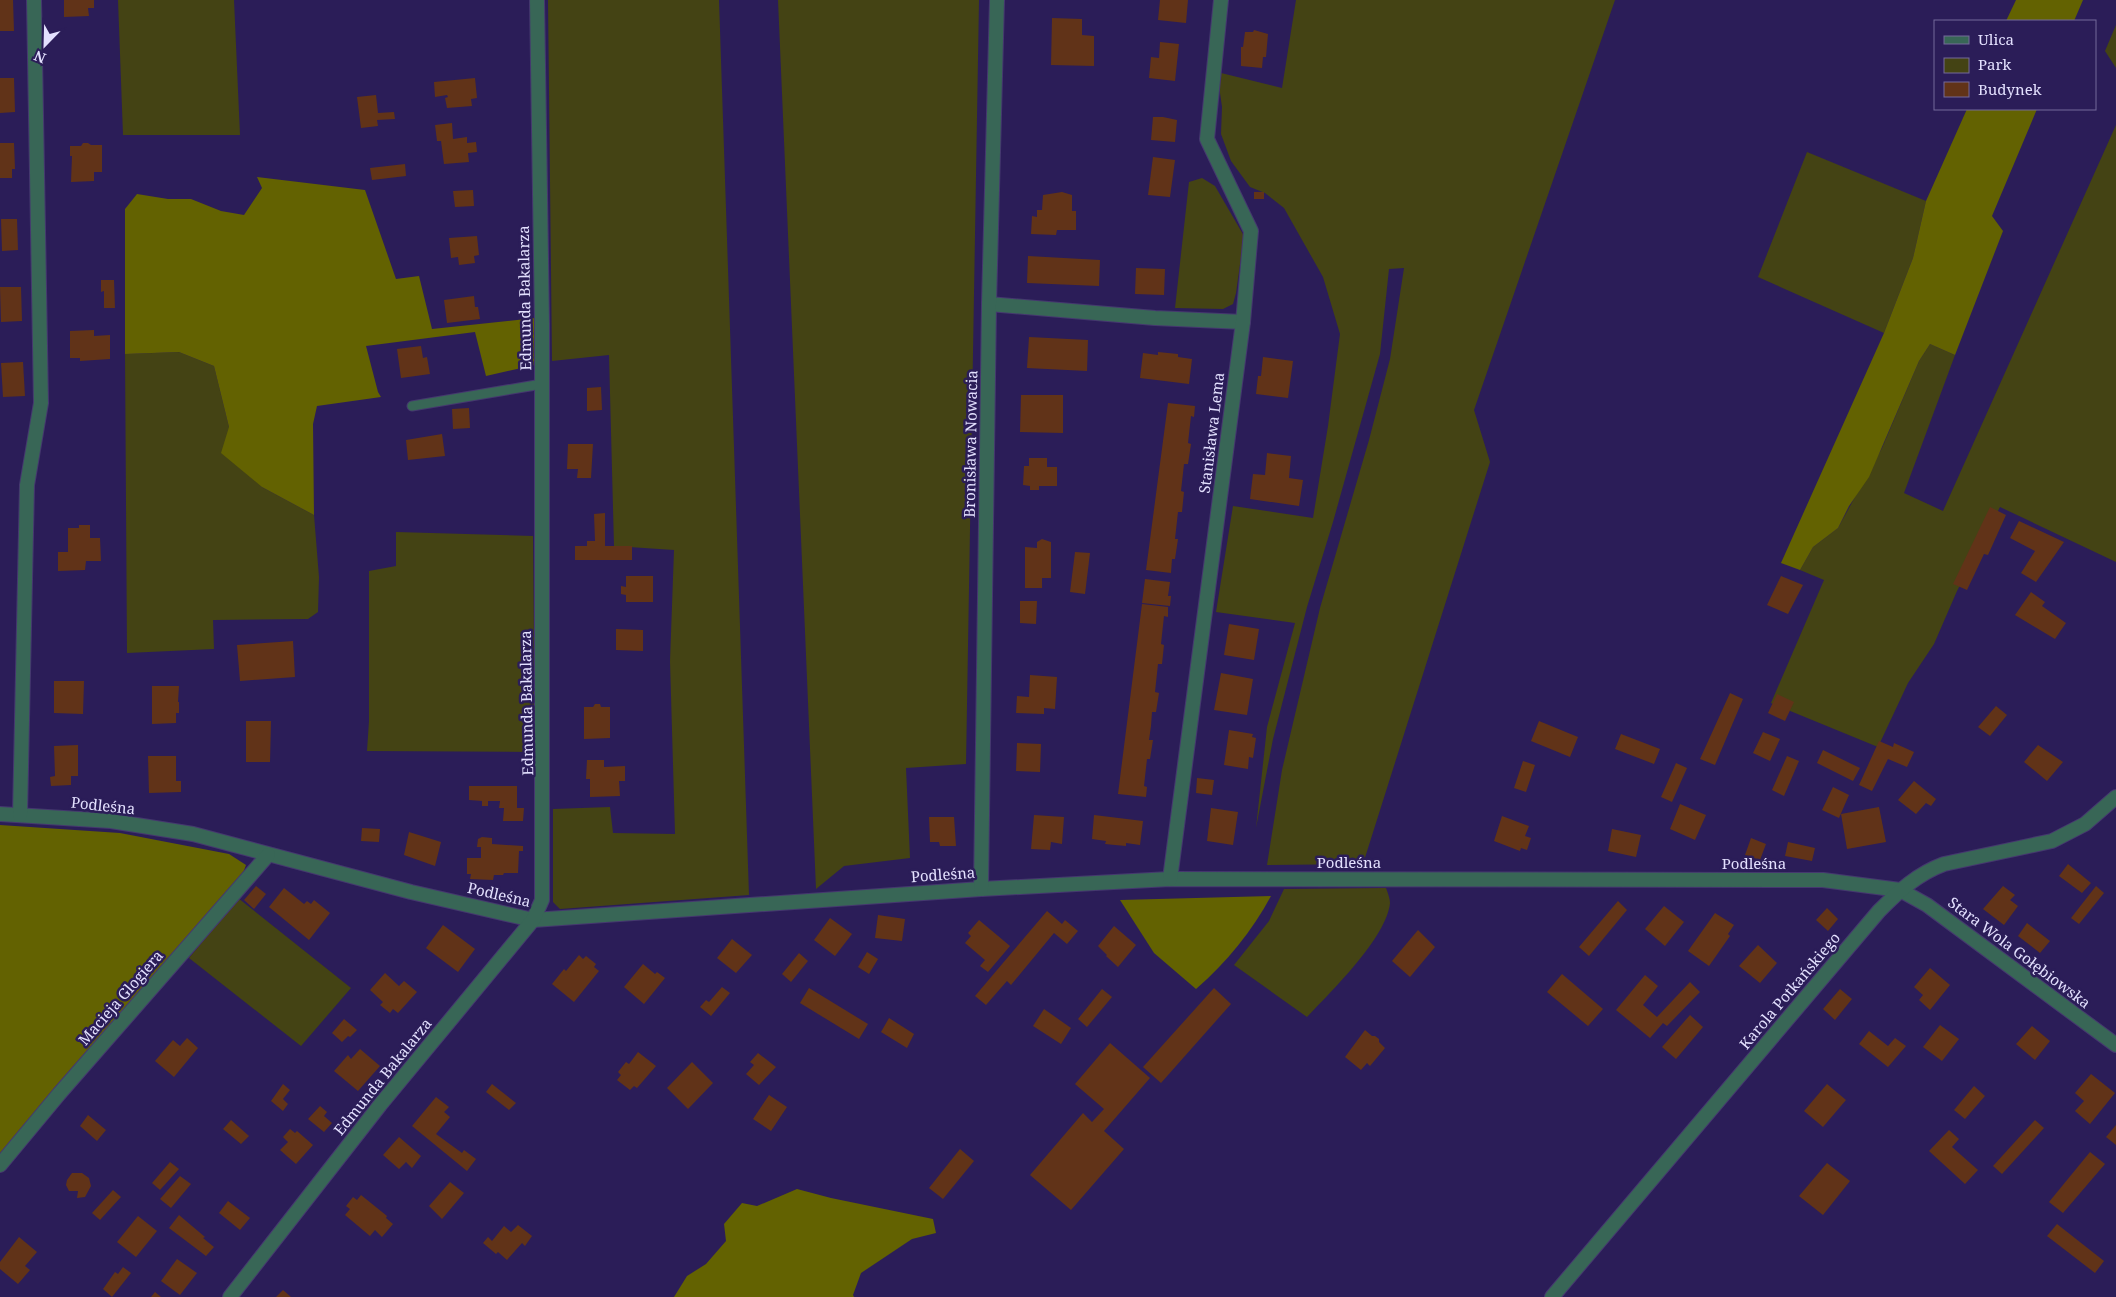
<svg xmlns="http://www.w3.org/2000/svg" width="2116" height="1297" font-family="'Noto Serif',serif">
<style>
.green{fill:#444314}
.forest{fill:#636201}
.building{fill:#613318}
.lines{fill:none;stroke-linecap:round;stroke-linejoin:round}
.service-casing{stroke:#45386f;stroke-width:11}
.minor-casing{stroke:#45386f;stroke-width:16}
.tertiary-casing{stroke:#45386f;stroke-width:16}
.service{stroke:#386656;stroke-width:9}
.minor{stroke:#386656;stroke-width:14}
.tertiary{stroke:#386656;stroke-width:14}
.labels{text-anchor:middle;stroke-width:5;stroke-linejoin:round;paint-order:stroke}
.street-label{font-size:15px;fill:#e3e0fe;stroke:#2b1d58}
</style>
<rect width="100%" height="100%" fill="#2b1d58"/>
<g class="green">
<polygon points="118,0 234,0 240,135 123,135"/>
<polygon points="548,0 719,0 749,895 560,909 553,902 553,809 610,807 613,833 675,834 670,661 674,550 614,546 609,355 552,361"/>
<polygon points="778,0 979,0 966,764 906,768 910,858 844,866 816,889"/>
<polygon points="1296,0 1615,0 1474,410 1490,462 1363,864 1267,865 1282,770 1320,608 1369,440 1390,359 1404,268 1389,269 1380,354 1333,522 1307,607 1273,739 1256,828 1267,727 1295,623 1216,612 1233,506 1313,518 1328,426 1340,334 1323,277 1284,208 1265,193 1250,187 1231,161 1221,134 1222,107 1217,72 1282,88"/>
<polygon points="2116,25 2116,68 2105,51"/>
<polygon points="2116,125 2116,562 2000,507 1957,591 1934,644 1908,683 1878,747 1771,703 1824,580 1800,570 1813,547 1838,528 1882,448 1919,361 1930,344 1955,355 1904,493 1943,511"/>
<polygon points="1807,152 1926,201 1913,258 1884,333 1758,277"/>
<polygon points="1202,178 1215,186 1244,236 1236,293 1233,304 1223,309 1175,308 1189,182"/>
<polygon points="179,352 214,366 229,427 262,487 314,515 319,577 318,612 308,619 213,620 214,649 127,653 125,354"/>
<polygon points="396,532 533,536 535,752 367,751 369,721 369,571 396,566"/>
<path d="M1386,888C1388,893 1390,899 1390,903C1387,937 1330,993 1307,1017L1234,965L1269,921L1284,889Z"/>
<polygon points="238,898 351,988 301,1046 189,958"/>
</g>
<g class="forest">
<polygon points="2016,0 2083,0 2074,21 2006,21"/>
<polygon points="1967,109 2037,109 1992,216 2003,231 1955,355 1930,344 1919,361 1869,477 1849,506 1838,528 1813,547 1800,570 1781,563 1884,333 1913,258 1926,201"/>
<polygon points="257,177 365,190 396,279 419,276 432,329 535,318 535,365 486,376 475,332 366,346 378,392 381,397 317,406 313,424 314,515 262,487 221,453 229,427 214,366 179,352 125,354 125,209 137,194 168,199 191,199 221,211 244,215 262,188"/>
<polygon points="0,825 120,833 229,854 246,865 243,873 0,1155"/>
<path d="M1271,896C1252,931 1227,962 1196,989L1154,953L1120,900Z"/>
<polygon points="797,1189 831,1198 933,1219 936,1233 912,1239 861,1273 853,1295 854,1297 674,1297 687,1276 706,1264 726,1241 724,1224 742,1203 757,1206"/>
</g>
<g class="building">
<polygon points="0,0 13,0 14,31 0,31"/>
<polygon points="64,0 94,0 94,8 88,8 89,16 64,17"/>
<polygon points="1160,0 1188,0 1186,23 1158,20"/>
<polygon points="1052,18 1082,19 1082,35 1094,36 1094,66 1051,65"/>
<polygon points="1254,30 1268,34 1266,57 1263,57 1262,68 1241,66 1241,47 1243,47 1245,32 1253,32"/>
<polygon points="1160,42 1179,44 1175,81 1149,78 1151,57 1159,58"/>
<polygon points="0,78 14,78 15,112 0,113"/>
<polygon points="475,78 477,98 471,99 472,106 447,108 445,98 448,97 447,95 435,97 434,82"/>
<polygon points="376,95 378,113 394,112 395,119 377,120 378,126 361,128 357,97"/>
<polygon points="1153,117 1163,117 1177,120 1175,142 1151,140"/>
<polygon points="452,123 453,139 467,137 467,143 476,142 477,152 468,153 469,162 444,164 441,141 437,141 435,125"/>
<polygon points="0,143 14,143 15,169 12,169 12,178 0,178"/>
<polygon points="83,143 88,143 91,145 102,145 102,172 94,172 94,181 71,182 72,156 70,156 70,146 81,146"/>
<polygon points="1153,157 1175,160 1170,197 1148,195"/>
<polygon points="405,164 406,176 372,180 370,168"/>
<polygon points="473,190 474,206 455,207 453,191"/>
<polygon points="1062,192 1072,195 1072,211 1076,211 1076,230 1057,230 1056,235 1031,234 1032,216 1037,217 1037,210 1042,210 1043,195"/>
<rect x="1254" y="192" width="10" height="7"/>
<polygon points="1,219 17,219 18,250 2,251"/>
<polygon points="477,236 479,255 474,256 475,263 459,265 458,257 451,258 449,238"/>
<polygon points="1028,256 1100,260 1099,286 1027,283"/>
<polygon points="1136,268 1165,269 1164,295 1135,294"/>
<polygon points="101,280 114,280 115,308 104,308 104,291 101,292"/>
<polygon points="0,287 21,287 22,321 1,322"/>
<polygon points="474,296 475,307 478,307 480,319 447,323 444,300"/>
<polygon points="94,330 94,336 110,335 110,359 80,361 80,358 70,358 70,331"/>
<polygon points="1029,337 1088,340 1087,371 1027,368"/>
<polygon points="421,346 423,358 427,357 430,374 401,378 397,349"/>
<polygon points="1158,352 1178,354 1178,357 1192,359 1189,384 1140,378 1143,353 1158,355"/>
<polygon points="1263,357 1293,361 1288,398 1256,394 1258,376 1261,376"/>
<polygon points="23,362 25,396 3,397 1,363"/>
<polygon points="601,387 602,410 587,411 587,388"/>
<polygon points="1021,395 1063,395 1063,433 1020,432"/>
<polygon points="1168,403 1195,406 1194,417 1191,416 1188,443 1191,444 1188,464 1184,464 1181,491 1184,492 1182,512 1178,512 1175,539 1178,539 1175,559 1172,559 1171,573 1146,570"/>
<polygon points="469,408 470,428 453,429 452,409"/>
<polygon points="442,434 445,456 408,460 406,440"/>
<polygon points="568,444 593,444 591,478 577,478 578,469 567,469"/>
<polygon points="1267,453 1291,456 1289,478 1303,480 1299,506 1250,499 1253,474 1265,475"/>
<polygon points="1029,458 1047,458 1047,467 1057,467 1057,486 1039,486 1039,490 1030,490 1030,486 1023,485 1024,466 1029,466"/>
<polygon points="1990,507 2006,515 1988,555 1984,554 1967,590 1953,584"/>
<polygon points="605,513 605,546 632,546 632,560 575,560 575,546 587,546 587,541 595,541 594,514"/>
<polygon points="2019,521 2064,542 2036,582 2021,573 2035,551 2010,538"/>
<polygon points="79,525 90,525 90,538 100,538 101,561 86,561 85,570 58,571 58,552 68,552 68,528 79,528"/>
<polygon points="1042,539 1051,542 1051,578 1042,578 1042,588 1025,588 1025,547 1037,548 1037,542"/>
<polygon points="1075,552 1090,553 1085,594 1070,592"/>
<polygon points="626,576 653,576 653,602 626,602 626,595 621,594 621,586 626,587"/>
<polygon points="1781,576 1803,585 1788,614 1767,605"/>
<polygon points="1145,579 1170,582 1168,596 1171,596 1170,606 1142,603"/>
<polygon points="2031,592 2045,602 2042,606 2066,623 2055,639 2015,615"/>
<polygon points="1020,601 1037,601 1036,624 1020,623"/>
<polygon points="1142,604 1168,607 1168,617 1164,616 1161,644 1164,645 1162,664 1158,664 1155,692 1159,693 1156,712 1152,712 1151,726 1149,740 1153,740 1150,759 1147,759 1144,786 1147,787 1146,797 1118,794"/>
<polygon points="1229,624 1259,629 1254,660 1224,655"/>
<polygon points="616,629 643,630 643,651 616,650"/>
<polygon points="293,641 295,677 240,681 237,645"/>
<polygon points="1221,673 1253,679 1247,715 1214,710"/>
<polygon points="1030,675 1057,677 1055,709 1044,708 1044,714 1016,713 1017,696 1029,697"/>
<polygon points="54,681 84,681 83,714 54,713"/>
<polygon points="152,686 179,686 178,702 179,702 179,713 176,713 176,723 152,724"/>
<polygon points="1730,693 1743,699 1715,765 1700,759"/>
<polygon points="1777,694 1794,702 1785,721 1768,713"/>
<polygon points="595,704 600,704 601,707 610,707 610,738 584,739 584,707 593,707"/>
<polygon points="1996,706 2007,715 1990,736 1978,727"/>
<polygon points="246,721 271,721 270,762 246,762"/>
<polygon points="1539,721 1578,737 1570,757 1531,741"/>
<polygon points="1229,730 1253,734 1252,737 1256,738 1253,758 1249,757 1248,769 1224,765"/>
<polygon points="1763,732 1780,739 1770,761 1753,753"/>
<polygon points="1621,734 1660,749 1654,764 1615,749"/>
<polygon points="1879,741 1893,747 1894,743 1914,752 1907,767 1888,759 1872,791 1859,785"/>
<polygon points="1017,743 1041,744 1040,772 1016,771"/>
<polygon points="78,745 78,776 71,776 71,785 51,786 50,777 55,776 54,746"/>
<polygon points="2038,745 2063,762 2047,781 2024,762"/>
<polygon points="1823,750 1860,768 1853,781 1817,763"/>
<polygon points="148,756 176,756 176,781 181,781 181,792 149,793"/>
<polygon points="1787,756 1799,761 1784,796 1772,790"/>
<polygon points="587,760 604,760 604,767 625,766 625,781 619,781 620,796 590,797 590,779 586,779"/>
<polygon points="1523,761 1535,765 1526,792 1514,788"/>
<polygon points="1676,763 1687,768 1672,802 1661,797"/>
<polygon points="1197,778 1214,780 1212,795 1196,793"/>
<polygon points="1914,781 1936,799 1931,806 1926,803 1916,814 1898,800"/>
<polygon points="469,786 517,786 517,808 524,808 523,821 503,821 504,808 499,808 500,801 488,801 488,806 482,806 482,801 469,800"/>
<polygon points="1833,787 1849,795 1839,818 1822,810"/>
<polygon points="1680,804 1706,815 1695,840 1670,829"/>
<polygon points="1879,807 1886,842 1847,849 1841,814"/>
<polygon points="1211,808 1238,812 1233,845 1207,841"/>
<polygon points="1034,815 1064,817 1062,844 1051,842 1050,850 1031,849"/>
<polygon points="1094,815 1143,821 1140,845 1126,843 1126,846 1115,845 1105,844 1106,841 1092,839"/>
<polygon points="1502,816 1529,826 1525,836 1531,838 1527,850 1521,848 1520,851 1494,841"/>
<polygon points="929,817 954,817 956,846 940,846 939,842 930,842"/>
<polygon points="362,828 380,829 379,842 361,841"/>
<polygon points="1612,829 1641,835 1636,857 1608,851"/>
<polygon points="409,832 441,842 435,866 404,855"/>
<polygon points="482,837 492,838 492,844 523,846 523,851 519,851 518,873 504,873 503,875 494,875 493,880 470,879 471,874 467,874 467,858 481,858 481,847 477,847 478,839"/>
<polygon points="1751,838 1766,844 1760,860 1745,855"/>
<polygon points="1788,842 1815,848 1812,861 1785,856"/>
<polygon points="2068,864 2091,883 2082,893 2059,876"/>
<polygon points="256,886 266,894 254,909 244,900"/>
<polygon points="2003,886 2015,895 2010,900 2018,906 2004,925 1983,909"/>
<polygon points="2096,886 2104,893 2079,924 2071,918"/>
<polygon points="284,888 304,904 307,901 311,904 314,900 330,913 309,940 269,907"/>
<polygon points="1618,901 1627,910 1589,956 1579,947"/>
<polygon points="1664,906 1684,922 1665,946 1645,929"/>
<polygon points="1827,908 1838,919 1828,931 1816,920"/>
<polygon points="1047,911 1062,924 1065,920 1078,931 1067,944 1054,933 1011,985 1007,981 986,1005 975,996"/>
<polygon points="1715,913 1734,925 1728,934 1730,936 1709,966 1688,951"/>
<polygon points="878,915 905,919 902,941 875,938"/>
<polygon points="830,918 852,934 835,956 814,940"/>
<polygon points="979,920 1010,946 988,972 980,966 985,960 965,943 971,936 968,933"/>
<polygon points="2027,923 2050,941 2040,953 2018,936"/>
<polygon points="443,925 475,949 458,972 426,948"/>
<polygon points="1114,926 1136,945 1118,967 1106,956 1107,955 1098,946"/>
<polygon points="1418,930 1435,947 1410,977 1392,961"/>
<polygon points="732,939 752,955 736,973 717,958"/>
<polygon points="1758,945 1777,963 1760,983 1739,966"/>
<polygon points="867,952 878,959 869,974 858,967"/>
<polygon points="799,953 808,961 791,982 782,974"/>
<polygon points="579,955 583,959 586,956 596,964 594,967 599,971 574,1002 552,984 564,969 566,971"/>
<polygon points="643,964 655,974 657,972 665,978 644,1004 624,987"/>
<polygon points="1930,968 1950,985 1930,1010 1919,1000 1923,995 1914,987"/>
<polygon points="385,973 399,986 404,981 417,992 398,1013 393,1009 390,1013 380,1005 383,1002 370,990"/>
<polygon points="1562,974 1603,1009 1588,1026 1547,992"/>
<polygon points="1645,975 1658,986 1643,1005 1657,1017 1690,982 1700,992 1667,1026 1663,1023 1650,1038 1616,1010"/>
<polygon points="722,987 730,993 711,1016 700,1007 706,1000 709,1002"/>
<polygon points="809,988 868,1024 859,1039 800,1003"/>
<polygon points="1214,988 1231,1004 1161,1083 1143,1067"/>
<polygon points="1102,989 1112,997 1087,1027 1078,1019"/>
<polygon points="1840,989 1852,999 1835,1020 1823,1009"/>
<polygon points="1044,1009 1071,1028 1061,1044 1033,1026"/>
<polygon points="1690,1015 1703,1027 1676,1059 1662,1047"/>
<polygon points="889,1018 914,1034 907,1048 881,1032"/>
<polygon points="344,1019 357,1030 350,1037 348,1036 342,1042 332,1033"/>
<polygon points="1940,1025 1959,1039 1942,1061 1923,1047"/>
<polygon points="2032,1026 2050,1041 2035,1060 2016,1044"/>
<polygon points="1365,1030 1372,1036 1375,1036 1379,1039 1379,1042 1385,1048 1370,1066 1367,1063 1361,1070 1345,1057"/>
<polygon points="1869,1031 1888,1046 1895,1038 1906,1046 1888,1067 1859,1044"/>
<polygon points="187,1038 198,1048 174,1077 155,1061 173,1040 180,1046"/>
<polygon points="1110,1043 1150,1078 1104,1131 1124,1149 1071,1210 1030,1175 1083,1113 1092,1122 1104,1109 1075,1084"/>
<polygon points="360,1049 380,1066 358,1091 334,1071 348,1055 351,1059"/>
<polygon points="638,1052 656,1066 637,1088 634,1086 630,1090 617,1080 621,1075 618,1072 626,1062 629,1064"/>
<polygon points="758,1053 776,1067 759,1085 746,1074 754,1065 750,1062"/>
<polygon points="692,1062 713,1083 688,1109 667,1088"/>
<polygon points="2091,1074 2115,1093 2090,1124 2075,1111 2084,1101 2075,1093"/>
<polygon points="283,1084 290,1090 283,1099 288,1104 283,1111 271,1101"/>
<polygon points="492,1084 516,1103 509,1110 486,1092"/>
<polygon points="1827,1084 1846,1100 1823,1127 1804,1111"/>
<polygon points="1974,1086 1985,1096 1965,1119 1954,1110"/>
<polygon points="769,1095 787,1107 771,1131 753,1119"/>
<polygon points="436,1097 449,1107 444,1112 450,1117 436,1134 462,1153 464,1150 476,1159 467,1171 412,1126"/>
<polygon points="320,1106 327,1112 324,1116 332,1123 324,1132 308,1119"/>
<polygon points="88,1115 106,1130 97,1141 80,1126"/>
<polygon points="231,1120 249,1136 241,1144 223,1129"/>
<polygon points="2035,1120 2044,1128 2002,1174 1993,1166"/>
<polygon points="2116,1125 2116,1145 2106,1137"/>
<polygon points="290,1129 295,1133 297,1131 313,1145 296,1164 280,1150 288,1142 283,1137"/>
<polygon points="1949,1130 1959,1139 1952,1147 1978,1170 1965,1184 1929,1151"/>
<polygon points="399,1137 421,1156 412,1168 406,1162 399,1169 383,1155"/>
<polygon points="960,1149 974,1161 943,1199 929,1188"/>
<polygon points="2090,1152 2105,1164 2063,1213 2049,1202"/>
<polygon points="170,1162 179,1169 160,1190 152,1183"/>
<polygon points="1827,1163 1850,1181 1823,1215 1799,1196"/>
<polygon points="72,1173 82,1173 89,1178 91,1186 85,1197 77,1198 78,1191 69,1191 66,1185 67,1180"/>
<polygon points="180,1176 191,1184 171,1208 160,1199"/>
<polygon points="450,1182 464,1193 442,1219 429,1206"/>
<polygon points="113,1190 121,1197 100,1220 92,1213"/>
<polygon points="361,1195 387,1216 386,1218 393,1224 382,1237 375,1230 370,1236 345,1215 350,1209 346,1206 353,1197 357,1200"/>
<polygon points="228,1201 250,1218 240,1230 219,1213"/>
<polygon points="179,1215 205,1237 203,1238 214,1247 206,1256 169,1228"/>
<polygon points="138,1216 157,1231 136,1257 117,1242"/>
<polygon points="2057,1224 2104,1261 2095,1273 2047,1236"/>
<polygon points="518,1225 532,1236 525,1246 522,1243 507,1260 498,1252 496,1254 483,1243 488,1237 492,1241 504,1226 511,1232"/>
<polygon points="19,1237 37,1252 25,1266 30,1270 18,1284 0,1269 0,1262"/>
<polygon points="177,1259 197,1273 180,1295 161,1281"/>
<polygon points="123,1267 131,1273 112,1297 103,1289 115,1272 118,1274"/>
<polygon points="283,1290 291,1297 276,1297"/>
<polygon points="155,1292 161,1297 151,1297"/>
</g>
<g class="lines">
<g class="service-casing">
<polyline id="service" points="412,406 542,384"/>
</g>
<g class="minor-casing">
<g id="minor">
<polyline points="989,304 1155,318 1243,322"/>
<polyline points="0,814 111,821 193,834 411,892 533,920 981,889 1170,879 1823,880 1900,890 1927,905 2116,1045"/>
<polyline points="20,815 27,485 41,403 34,0"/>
<polyline points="1170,879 1243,322 1251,231 1207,139 1221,0"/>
<polyline points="981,889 989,304 997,0"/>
<polyline points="0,1165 59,1094 268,855"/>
<polyline points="230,1297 380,1105 533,920 542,900 542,323 537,0"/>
</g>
</g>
<g class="tertiary-casing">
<path id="tertiary" d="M1552,1297L1879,911C1899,891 1917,874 1944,864L2052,841L2085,824L2116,797"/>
</g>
<use href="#service" class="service"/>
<use href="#minor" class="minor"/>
<use href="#tertiary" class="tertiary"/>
</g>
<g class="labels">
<g class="street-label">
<text transform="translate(525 298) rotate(-91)" y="5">Edmunda Bakalarza</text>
<text transform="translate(1212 433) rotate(-83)" y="5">Stanisława Lema</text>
<text transform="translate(971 444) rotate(-89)" y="5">Bronisława Nowacia</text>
<text transform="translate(527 703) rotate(-91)" y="5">Edmunda Bakalarza</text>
<text transform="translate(103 806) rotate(6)" y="5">Podleśna</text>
<text x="1349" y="868">Podleśna</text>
<text x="1754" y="869">Podleśna</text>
<text transform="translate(943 875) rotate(-4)" y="5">Podleśna</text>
<text transform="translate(499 895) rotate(13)" y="5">Podleśna</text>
<text transform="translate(2019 953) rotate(37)" y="5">Stara Wola Gołębiowska</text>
<text transform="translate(1790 991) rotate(-50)" y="5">Karola Potkańskiego</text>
<text transform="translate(121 998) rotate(-49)" y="5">Macieja Glogiera</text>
<text transform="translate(383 1077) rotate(-51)" y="5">Edmunda Bakalarza</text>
</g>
</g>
<rect x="1934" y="20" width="162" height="90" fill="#2b1d58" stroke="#756b9a"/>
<rect x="1944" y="36" width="25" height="8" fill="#386656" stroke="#756b9a"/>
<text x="1978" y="45" font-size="15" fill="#e3e0fe">Ulica</text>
<rect x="1944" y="58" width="25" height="15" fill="#444314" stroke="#756b9a"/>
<text x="1978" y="70" font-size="15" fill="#e3e0fe">Park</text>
<rect x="1944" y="82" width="25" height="15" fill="#613318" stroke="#756b9a"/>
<text x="1978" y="95" font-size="15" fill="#e3e0fe">Budynek</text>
<g transform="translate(45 45) rotate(203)" stroke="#2b1d58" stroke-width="4" paint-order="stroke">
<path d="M0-4L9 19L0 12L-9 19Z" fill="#e3e0fe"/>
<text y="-8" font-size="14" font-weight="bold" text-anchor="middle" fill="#e3e0fe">N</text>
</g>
</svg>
